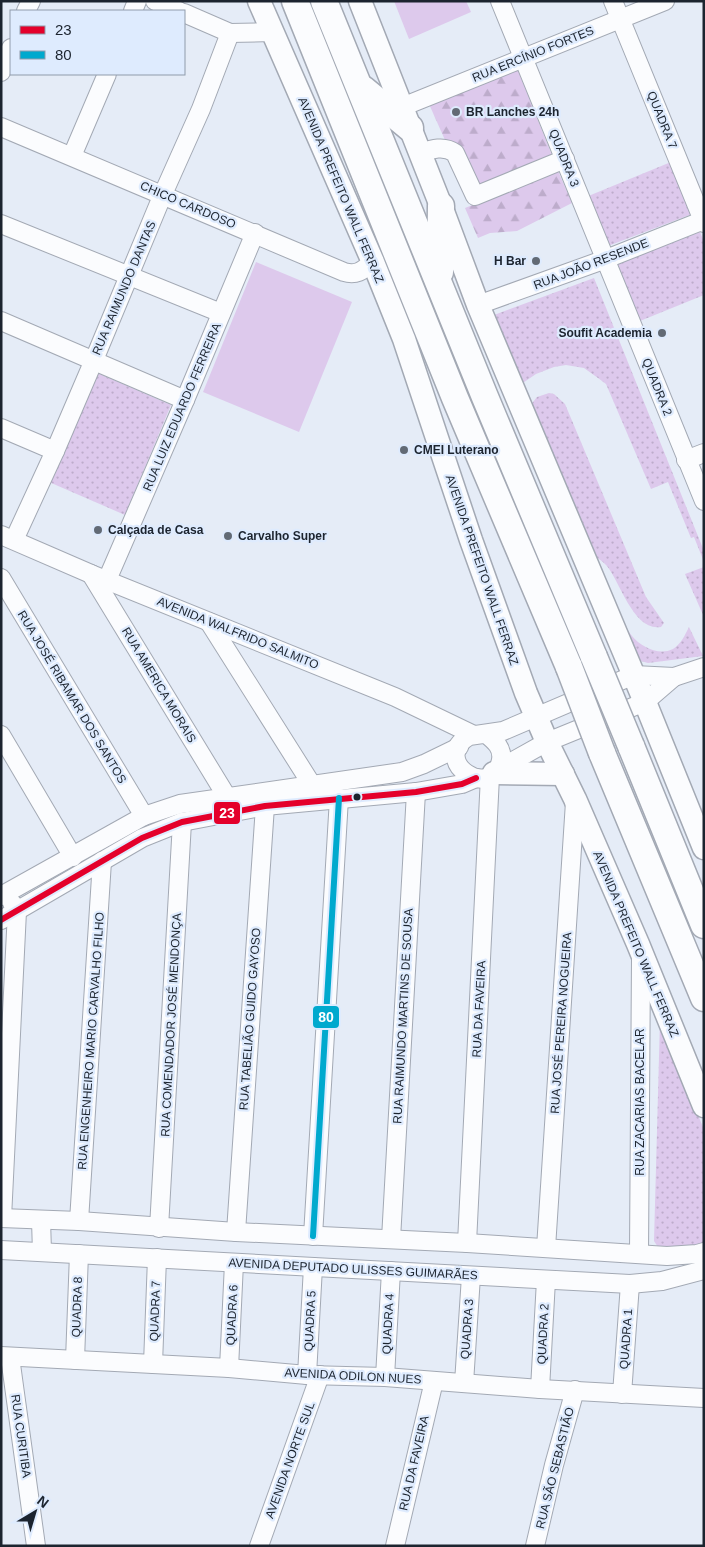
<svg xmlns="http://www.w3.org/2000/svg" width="705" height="1547" font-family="Helvetica,sans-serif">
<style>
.grass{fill:url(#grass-dots)}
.forest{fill:url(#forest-firs)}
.garden{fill:#ddc9ec}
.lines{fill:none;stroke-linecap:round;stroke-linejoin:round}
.minor-casing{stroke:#a3a9b4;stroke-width:20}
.major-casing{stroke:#a3a9b4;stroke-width:25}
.highway-casing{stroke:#a3a9b4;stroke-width:29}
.minor{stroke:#fbfcfe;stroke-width:18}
.major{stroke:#fbfcfe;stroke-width:22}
.highway{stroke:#fbfcfe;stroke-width:26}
.highway-bridge-casing{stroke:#a3a9b4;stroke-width:29;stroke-linecap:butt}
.highway-bridge{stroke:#fbfcfe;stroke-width:26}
.bus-1-casing{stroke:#deebfe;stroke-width:10}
.bus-2-casing{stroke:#deebfe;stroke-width:10}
.bus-1{stroke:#e4002b;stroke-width:6}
.bus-2{stroke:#00a9ce;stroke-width:6}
.poi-dot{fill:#626a75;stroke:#deebfe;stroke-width:2}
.bus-dot{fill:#1c242f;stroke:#deebfe;stroke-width:2}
.labels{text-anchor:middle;stroke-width:4.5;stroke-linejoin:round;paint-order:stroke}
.street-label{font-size:12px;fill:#1c242f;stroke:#deebfe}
.poi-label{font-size:12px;font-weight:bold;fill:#1c242f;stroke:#deebfe;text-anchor:start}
.line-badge{stroke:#deebfe;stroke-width:2}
.badge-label{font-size:14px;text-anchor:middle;font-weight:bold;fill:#fff}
</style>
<defs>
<pattern id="grass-dots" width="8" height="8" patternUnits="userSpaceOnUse" patternTransform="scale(1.25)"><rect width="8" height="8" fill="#ddc9ec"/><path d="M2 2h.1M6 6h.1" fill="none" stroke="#bdaccb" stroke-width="1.8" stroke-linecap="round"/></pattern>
<pattern id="forest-firs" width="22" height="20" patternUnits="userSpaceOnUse" patternTransform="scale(1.25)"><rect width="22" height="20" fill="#ddc9ec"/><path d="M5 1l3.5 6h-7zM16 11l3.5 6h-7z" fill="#bdaccb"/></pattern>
</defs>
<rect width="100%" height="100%" fill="#e5ecf7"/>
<g class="grass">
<polygon points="671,162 692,214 608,246 586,197"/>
<polygon points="700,232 704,242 704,295 640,321 617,264"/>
<polygon points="594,278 704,551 704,562 694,537 691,538 668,482 651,489 606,384 598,378 584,368 566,365 554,367 536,374 514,389 486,318"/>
<polygon points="95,372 171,405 125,515 49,482"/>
<path d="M549,393L554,394L565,404L646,597L664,623L661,627C634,632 620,582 607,566C602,560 595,557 589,553L529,407L537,397Z"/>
<polygon points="704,567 704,617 685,574"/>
<path d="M606,597C614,610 622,624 632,636C641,647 659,656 673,649C681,644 685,635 689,627L703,656L648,663L637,660Z"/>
<polygon points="660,1020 704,1130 704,1246 661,1252 654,1241"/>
</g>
<g class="forest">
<polygon points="518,70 553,158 468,192 429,104"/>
<polygon points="558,171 572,203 517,231 490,233 478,238 465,208"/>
</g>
<g class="garden">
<polygon points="394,1 466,1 471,12 409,39"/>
<polygon points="256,262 352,302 299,432 203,392"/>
</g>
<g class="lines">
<g class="minor-casing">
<g id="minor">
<polyline points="155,1 179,11"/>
<polyline points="500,1 704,501"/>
<polyline points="613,1 704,223"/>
<polyline points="26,11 31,1"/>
<polyline points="133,11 137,1"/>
<polyline points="184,13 230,33 272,32"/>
<polyline points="1,72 11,48"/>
<polyline points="402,107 665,1"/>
<path d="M1,127L344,272C357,276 363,270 373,262"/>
<path d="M420,153C432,149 444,145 455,153L475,196L565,159"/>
<polyline points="72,156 107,74"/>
<polyline points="1,224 221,313"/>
<polyline points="478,305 606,259 704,220"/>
<polyline points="1,321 185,400"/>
<polyline points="1,428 55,451"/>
<polyline points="686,460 704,453"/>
<polyline points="1,535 91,574 395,697 474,735"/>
<polyline points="14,540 55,451 94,360 163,194 201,109 230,33"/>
<polyline points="91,574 227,797"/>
<polyline points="1,578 144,816"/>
<polyline points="107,580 185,400 255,233"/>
<polyline points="209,622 312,785"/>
<path d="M486,734C495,741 503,748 501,760C493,803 428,761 469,736L503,731L634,675L674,677L704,667"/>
<polyline points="1,735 73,857"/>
<polyline points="497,770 547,742 645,702 674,677"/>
<polyline points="1,896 144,816 180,804 402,772 424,764 459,747"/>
<polyline points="1,920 142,838 182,822 265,806 416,792 462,784 476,778"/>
<polyline points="1,1218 79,1221 236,1232 467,1243 667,1256 697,1254 704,1252"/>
<polyline points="2,1218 17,911 12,903"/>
<polyline points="41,1220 42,1252"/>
<polyline points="79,1221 102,861"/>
<polyline points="159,1228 182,822"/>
<polyline points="236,1232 265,806"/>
<polyline points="313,1236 339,798"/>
<polyline points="391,1239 416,792"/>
<polyline points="467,1243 490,776"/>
<polyline points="546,1248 575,802"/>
<polyline points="1,1250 630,1284 662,1281 704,1270"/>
<polyline points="639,1253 641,958"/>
<polyline points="1,1356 229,1368 307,1375 385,1377 540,1389 704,1398"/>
<polyline points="10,1357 36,1546"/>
<polyline points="75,1360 79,1254"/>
<polyline points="153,1364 157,1258"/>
<polyline points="229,1368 234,1263"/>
<polyline points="307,1375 313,1267"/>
<polyline points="385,1377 391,1271"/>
<polyline points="464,1383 471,1276"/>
<polyline points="540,1389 546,1280"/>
<polyline points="622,1394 630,1284"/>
<polyline points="259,1546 320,1375"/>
<polyline points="395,1546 434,1381"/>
<polyline points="535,1546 554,1465 575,1390"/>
</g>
</g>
<g class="major-casing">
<g id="major">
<polyline points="259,1 373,262 404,339 471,540 526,693 547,742 575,799 638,944 704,1106"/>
<polyline points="360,1 441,206 478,305 645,702 704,848"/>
<polyline points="494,773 563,774"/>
</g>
</g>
<g class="highway-casing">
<g id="highway">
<polyline points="295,1 455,398 569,667"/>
<polyline points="324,1 485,397 594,657"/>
<polyline points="363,89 410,128"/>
<polyline points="440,272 441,206"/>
<polyline points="631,746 704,925"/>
<polyline points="602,753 704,998"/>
</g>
</g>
<use href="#minor" class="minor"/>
<use href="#major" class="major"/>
<use href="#highway" class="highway"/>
<g class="highway-bridge-casing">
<g id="highway-bridge">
<polyline points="594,657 631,746"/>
<polyline points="569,667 602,753"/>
</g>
</g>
<use href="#highway-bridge" class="highway-bridge"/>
<g class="bus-1-casing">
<polyline id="bus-1" points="1,920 142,838 182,822 265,806 416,792 462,784 476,778"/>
</g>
<g class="bus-2-casing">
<polyline id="bus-2" points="313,1236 339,798"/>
</g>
<use href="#bus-1" class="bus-1"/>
<use href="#bus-2" class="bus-2"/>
</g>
<g class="poi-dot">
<circle cx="456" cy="112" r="5"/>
<circle cx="536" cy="261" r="5"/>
<circle cx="662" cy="333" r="5"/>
<circle cx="404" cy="450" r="5"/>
<circle cx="98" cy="530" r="5"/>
<circle cx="228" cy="536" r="5"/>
</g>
<circle class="bus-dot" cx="357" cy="797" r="4.5"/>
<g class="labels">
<g class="street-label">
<text transform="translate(533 54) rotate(-22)" y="4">RUA ERCÍNIO FORTES</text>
<text transform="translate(662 120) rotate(68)" y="4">QUADRA 7</text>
<text transform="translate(564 158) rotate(68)" y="4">QUADRA 3</text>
<text transform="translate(341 190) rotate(67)" y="4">AVENIDA PREFEITO WALL FERRAZ</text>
<text transform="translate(188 205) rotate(23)" y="4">CHICO CARDOSO</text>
<text transform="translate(591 264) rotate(-21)" y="4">RUA JOÃO RESENDE</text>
<text transform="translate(124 288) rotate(-67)" y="4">RUA RAIMUNDO DANTAS</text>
<text transform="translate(657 387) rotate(68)" y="4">QUADRA 2</text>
<text transform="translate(182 407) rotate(-67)" y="4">RUA LUIZ EDUARDO FERREIRA</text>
<text transform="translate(482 570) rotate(71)" y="4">AVENIDA PREFEITO WALL FERRAZ</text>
<text transform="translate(238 633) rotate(22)" y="4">AVENIDA WALFRIDO SALMITO</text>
<text transform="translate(159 685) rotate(59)" y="4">RUA AMERICA MORAIS</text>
<text transform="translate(72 697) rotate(59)" y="4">RUA JOSÉ RIBAMAR DOS SANTOS</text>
<text transform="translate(636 944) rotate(67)" y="4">AVENIDA PREFEITO WALL FERRAZ</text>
<text transform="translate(479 1009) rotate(-87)" y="4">RUA DA FAVEIRA</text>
<text transform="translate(403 1016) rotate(-87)" y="4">RUA RAIMUNDO MARTINS DE SOUSA</text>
<text transform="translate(250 1019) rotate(-86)" y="4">RUA TABELIÃO GUIDO GAYOSO</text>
<text transform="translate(561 1023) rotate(-86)" y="4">RUA JOSÉ PEREIRA NOGUEIRA</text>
<text transform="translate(171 1025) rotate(-87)" y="4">RUA COMENDADOR JOSÉ MENDONÇA</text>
<text transform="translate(91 1041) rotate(-86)" y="4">RUA ENGENHEIRO MARIO CARVALHO FILHO</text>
<text transform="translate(640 1102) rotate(-90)" y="4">RUA ZACARIAS BACELAR</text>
<text transform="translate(353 1269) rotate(3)" y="4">AVENIDA DEPUTADO ULISSES GUIMARÃES</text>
<text transform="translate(77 1307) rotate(-88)" y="4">QUADRA 8</text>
<text transform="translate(155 1311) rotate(-88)" y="4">QUADRA 7</text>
<text transform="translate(232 1315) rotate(-87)" y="4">QUADRA 6</text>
<text transform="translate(310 1321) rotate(-87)" y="4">QUADRA 5</text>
<text transform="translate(388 1324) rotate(-87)" y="4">QUADRA 4</text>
<text transform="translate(467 1329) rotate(-86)" y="4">QUADRA 3</text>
<text transform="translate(543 1334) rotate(-87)" y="4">QUADRA 2</text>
<text transform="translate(626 1339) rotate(-86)" y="4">QUADRA 1</text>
<text transform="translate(353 1376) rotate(3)" y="4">AVENIDA ODILON NUES</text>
<text transform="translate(21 1436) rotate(82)" y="4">RUA CURITIBA</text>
<text transform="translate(290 1460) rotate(-70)" y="4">AVENIDA NORTE SUL</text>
<text transform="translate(414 1463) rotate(-77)" y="4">RUA DA FAVEIRA</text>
<text transform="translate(555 1468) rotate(-76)" y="4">RUA SÃO SEBASTIÃO</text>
</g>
<g class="poi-label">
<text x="466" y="116">BR Lanches 24h</text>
<text x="526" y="265" text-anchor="end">H Bar</text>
<text x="652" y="337" text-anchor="end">Soufit Academia</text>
<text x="414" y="454">CMEI Luterano</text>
<text x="108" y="534">Calçada de Casa</text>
<text x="238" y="540">Carvalho Super</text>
</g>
</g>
<g class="line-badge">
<rect x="213" y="801" width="28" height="24" rx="5" fill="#e4002b"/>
<rect x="312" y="1005" width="28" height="24" rx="5" fill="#00a9ce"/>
</g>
<g class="badge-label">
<text x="227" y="818">23</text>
<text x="326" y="1022">80</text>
</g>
<rect width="705" height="1547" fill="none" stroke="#1c242f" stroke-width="5"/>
<rect x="10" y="10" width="175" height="65" fill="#deebfe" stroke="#909bab"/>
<rect x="20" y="26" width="25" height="8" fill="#e4002b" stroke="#909bab"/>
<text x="55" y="35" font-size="15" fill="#1c242f">23</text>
<rect x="20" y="51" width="25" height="8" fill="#00a9ce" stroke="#909bab"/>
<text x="55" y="60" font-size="15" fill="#1c242f">80</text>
<g transform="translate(35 1512) rotate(38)" stroke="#deebfe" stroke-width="4" paint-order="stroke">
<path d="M0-4L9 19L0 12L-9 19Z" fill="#1c242f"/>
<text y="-8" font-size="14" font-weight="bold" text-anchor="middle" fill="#1c242f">N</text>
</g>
</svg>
